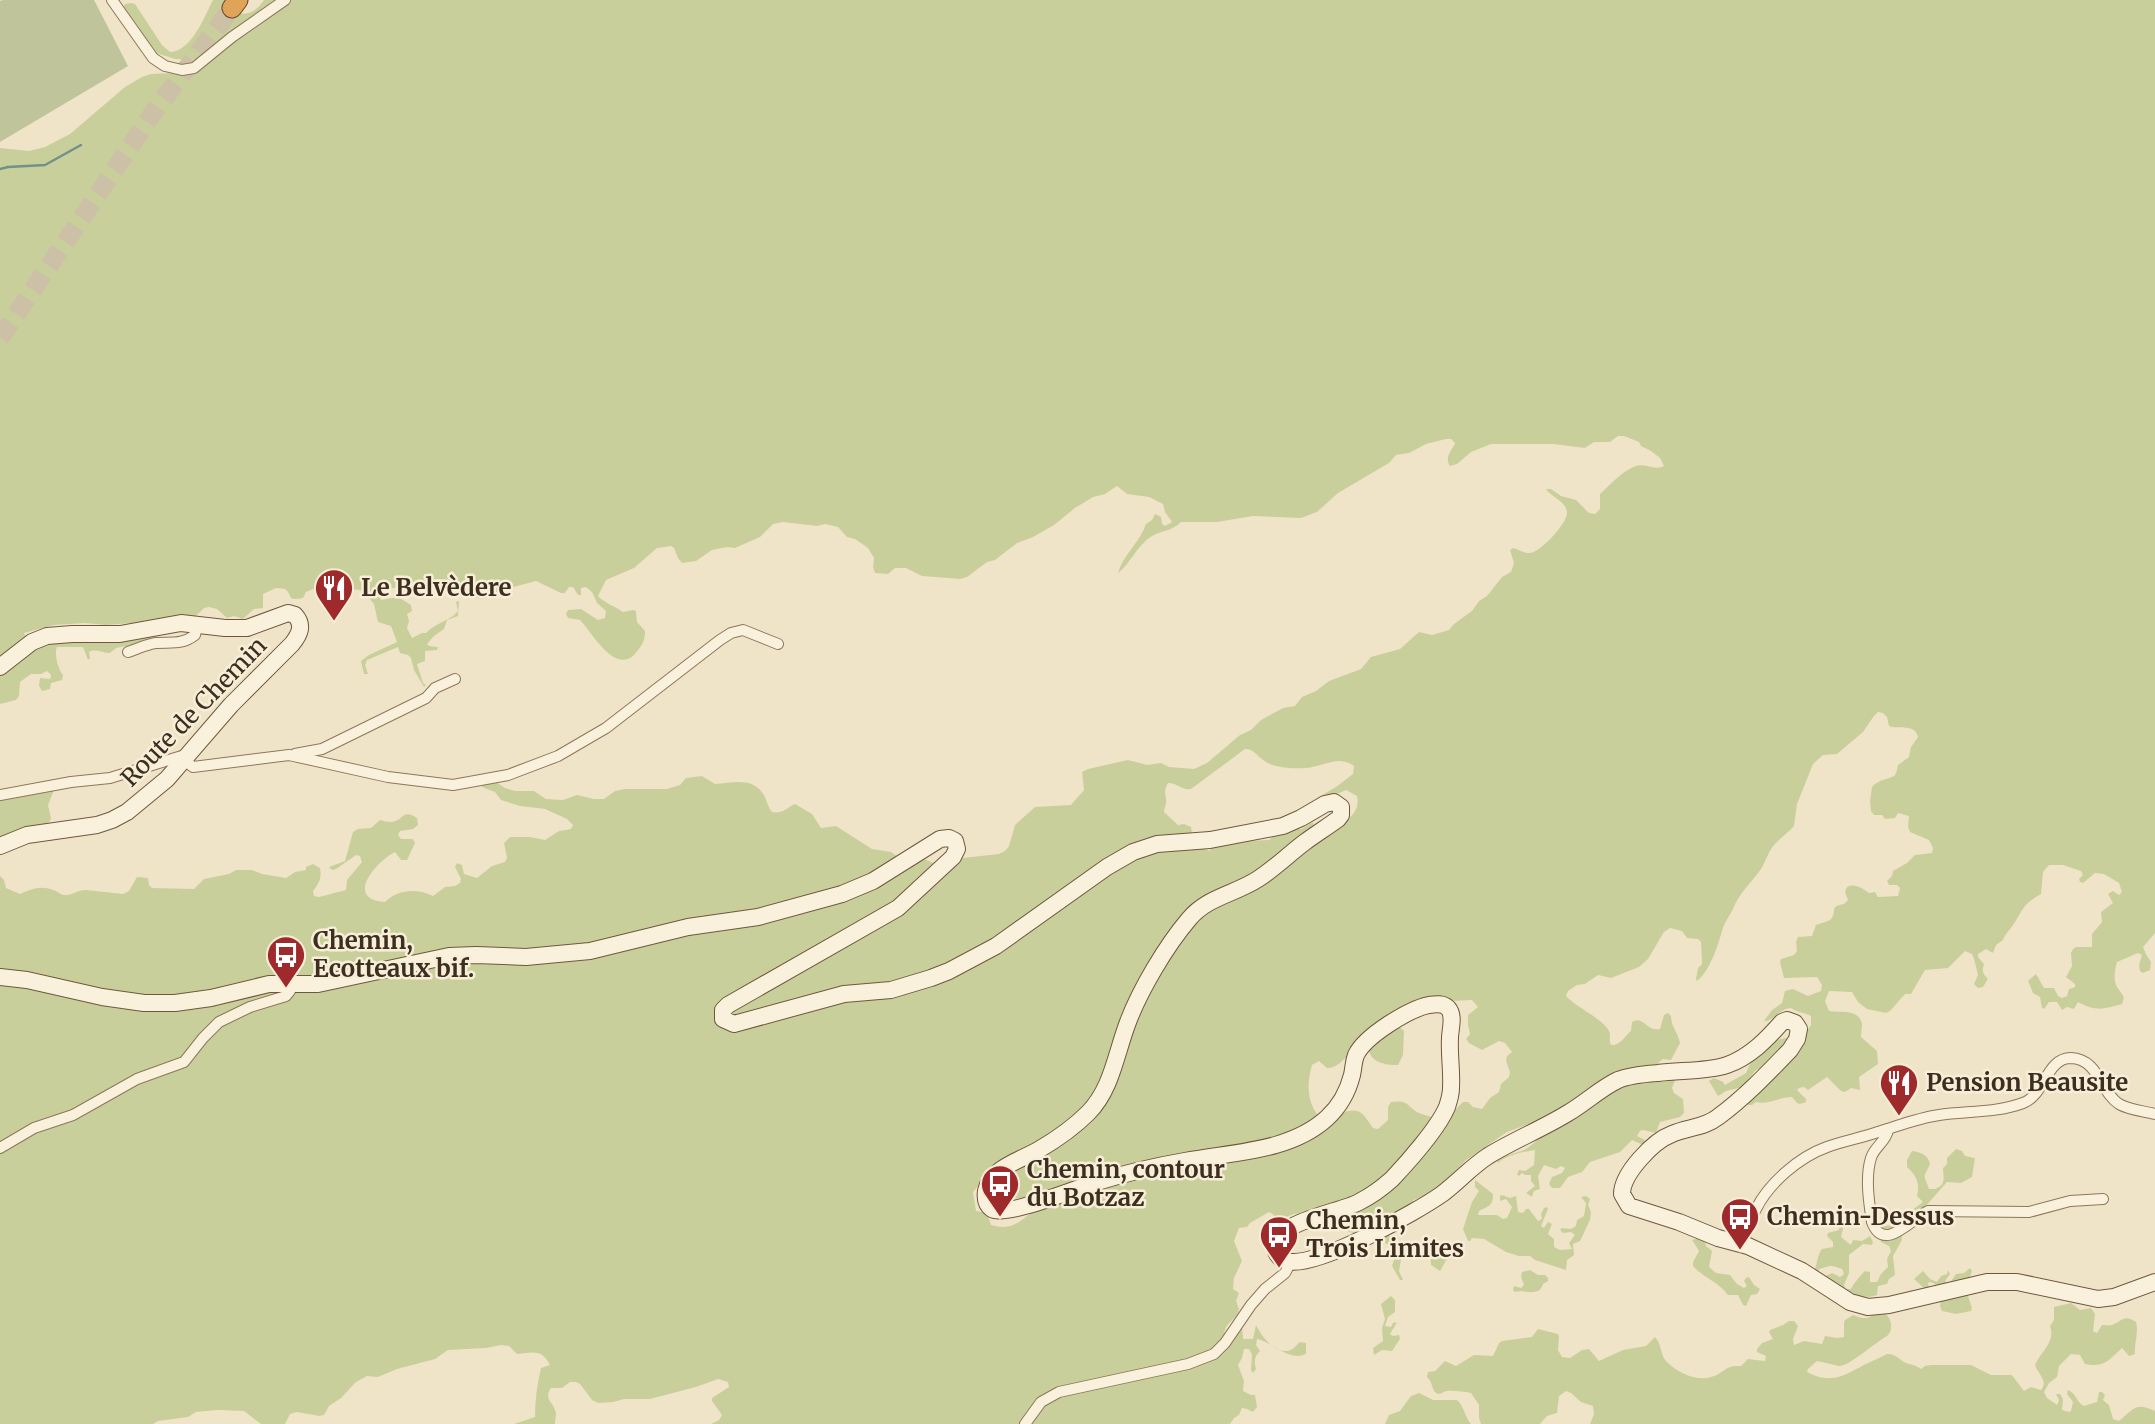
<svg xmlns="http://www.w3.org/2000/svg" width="2155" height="1424" font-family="Merriweather,serif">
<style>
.green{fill:#c9cf9b;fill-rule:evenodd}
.cemetery{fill:#bfc49a}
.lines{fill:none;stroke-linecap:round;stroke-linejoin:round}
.stream{stroke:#6f938a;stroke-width:2.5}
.highway-tunnel{stroke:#ccc0a6;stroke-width:19;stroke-dasharray:19 10;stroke-linecap:butt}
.street-casing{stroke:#8d765c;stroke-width:12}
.secondary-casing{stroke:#6f573f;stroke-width:18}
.highway-casing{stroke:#5b4430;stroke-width:21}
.street{stroke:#faf1dc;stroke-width:10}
.secondary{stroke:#faf1dc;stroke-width:16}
.highway{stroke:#e0a458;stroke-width:19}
.labels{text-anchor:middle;stroke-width:5;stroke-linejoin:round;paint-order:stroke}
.poi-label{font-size:24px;font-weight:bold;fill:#3d2e20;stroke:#f7eed8;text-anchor:start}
.street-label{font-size:24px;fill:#3d2e20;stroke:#f7eed8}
</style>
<rect width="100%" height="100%" fill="#f0e4c8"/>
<g class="green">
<path d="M213,0H227L233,13C249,15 255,13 264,0H2155V933L2143,947L2146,954L2151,962L2150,970L2143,973L2140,971L2139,965L2142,955L2138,953L2117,962C2115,969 2113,980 2117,987C2122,995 2126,995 2122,1004C2104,1009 2096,1012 2078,1002L2074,1009L2067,1007L2062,1010L2057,1002H2049L2044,1009L2042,1008L2040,997L2033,993L2028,981L2036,974L2044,988H2054L2058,996L2062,998L2067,996L2069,989L2075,987V984L2066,977L2072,966L2071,953L2073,949L2076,947H2092V934L2102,922L2101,912L2113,903L2108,894L2113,891L2119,895L2122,892L2119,883L2104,874L2095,873L2083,883L2080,882L2079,879L2083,875L2081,871L2063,865H2049L2043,872L2041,894C2022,905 2024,909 2013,925C2009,931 2006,933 2003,940L1996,945L1993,953L1986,949L1978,954V957L1984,964C1982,971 1982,973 1988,979L1983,987L1978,988L1974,984L1978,975C1976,968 1975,960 1972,954L1965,951L1948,968L1925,970L1911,994H1905L1890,1011L1886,1013L1867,1009L1858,1002L1852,992L1829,991L1825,1001L1829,1011C1839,1013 1859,1008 1862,1024C1862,1028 1861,1033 1861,1037L1877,1051L1878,1064L1859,1077L1860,1090L1851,1088L1845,1092L1841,1091L1827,1077L1808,1090L1804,1087L1799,1088L1797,1090L1806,1099V1102L1800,1104L1797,1103L1792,1097C1779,1097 1769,1105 1756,1102L1752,1105H1748L1746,1102L1762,1071L1758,1069L1755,1071L1743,1087L1726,1091L1718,1096L1709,1081L1714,1078L1723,1082L1725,1085L1746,1073L1752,1059L1775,1040L1787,1038L1790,1040L1769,1071L1777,1075L1800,1051L1806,1032L1811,1025V1016C1804,1012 1798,1013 1791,1008C1780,1008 1773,1022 1764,1021L1772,1010L1782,1003L1785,991L1793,989L1808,996L1821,991L1822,985L1817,977L1784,978L1780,962L1781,959L1794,955L1797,951L1796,942L1798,937L1812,936L1816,925C1820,923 1828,922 1831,919C1838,910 1828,907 1844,904L1848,900L1845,892L1847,887C1855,883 1862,888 1869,893L1875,892L1878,897L1898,896L1900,888L1897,885H1889L1887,881L1892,876L1893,871L1907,863L1915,855L1932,853L1933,848L1929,840L1910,832L1908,827L1909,816L1898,813L1895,818L1885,819L1882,815H1874L1871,811L1870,801L1872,787C1880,778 1892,779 1895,775C1897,772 1897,768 1898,765L1909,757L1911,747L1918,737C1915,723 1899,730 1889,726L1887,717L1883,713L1878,712L1874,716L1863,732L1837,754L1823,755L1813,764L1797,804L1794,826C1788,833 1780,838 1774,845C1768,852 1766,861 1761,869C1752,882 1739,893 1733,909C1730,915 1725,922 1723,928C1718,944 1711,970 1697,981L1696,979L1698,968L1702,964L1701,942L1698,939L1687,938L1682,931L1670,928L1664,932L1648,959L1639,967L1611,978L1598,975L1585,984L1577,985L1568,991L1566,996C1575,1007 1608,1021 1610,1034C1610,1038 1609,1041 1611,1045C1621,1045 1624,1037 1631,1031L1632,1022C1644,1015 1646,1032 1660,1029L1664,1015L1668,1013L1671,1016C1671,1027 1678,1032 1680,1043L1671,1060L1663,1059L1658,1063L1675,1075L1676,1078L1672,1088L1674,1093L1683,1099L1684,1113L1680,1117L1660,1122L1656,1133L1643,1130L1640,1131L1637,1136L1645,1140V1144H1641L1632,1140L1620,1152L1590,1162L1582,1172L1568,1177L1560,1188H1552L1549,1184L1552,1177L1562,1173L1565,1168L1561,1166L1556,1169L1544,1165L1538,1176L1540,1189L1534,1191L1532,1197L1526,1193L1535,1186L1531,1181V1175H1525L1522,1173L1519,1176L1517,1174L1519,1170L1525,1171L1534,1165L1535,1150C1523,1152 1506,1155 1498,1163L1497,1160C1505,1155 1514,1154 1524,1150C1528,1149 1545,1133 1550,1128V1116L1507,1132L1466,1160L1437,1190L1414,1200L1408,1209L1371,1223L1356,1234L1347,1231L1344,1221L1346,1211C1327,1208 1323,1205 1306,1213C1300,1216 1300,1213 1294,1214C1286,1216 1281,1221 1275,1226L1272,1224L1274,1215L1269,1212L1250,1223L1247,1227L1239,1228L1234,1241L1242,1261L1234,1278L1233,1289L1239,1293L1236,1301L1239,1309C1237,1321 1224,1321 1224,1337L1242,1325L1243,1339H1253L1256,1325C1261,1335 1272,1351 1286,1351C1293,1351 1296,1345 1300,1342L1306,1343V1354C1288,1362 1273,1342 1257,1339L1256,1345L1260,1351C1254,1357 1254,1361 1256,1369L1253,1373L1251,1370L1252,1355L1249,1349H1244L1242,1358L1238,1365L1244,1381L1243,1391L1251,1395H1255L1257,1407L1253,1412L1247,1409L1242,1408L1239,1415L1234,1418L1230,1424H711L719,1420L722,1415L712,1401V1398L729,1387L728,1382L718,1379L696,1387L650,1399H624L613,1402L598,1403L592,1400L580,1384L576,1382H570L562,1388H551C543,1400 554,1402 556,1413C556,1417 555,1420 555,1424H514L535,1417C535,1400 537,1385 541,1368L550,1365C542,1349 534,1352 517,1354L509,1346L501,1345L486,1348L448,1350L435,1359L397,1369L378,1377L367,1376L356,1382L341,1398L329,1406L324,1415L319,1416L297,1412L290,1414L285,1424H261L244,1411L218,1410L196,1412L188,1417L158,1421L153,1424H0V876L4,880L6,888L20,894C31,889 41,885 53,890C57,891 60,894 63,895C72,896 77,890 86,890L123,894L129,891L137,877L148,878L149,885L152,888L194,889L204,879L229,874L236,870H252L262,874L286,878L295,872L306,870V867L313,864L320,868C322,878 319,883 313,891L314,896L319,897L346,890L347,880L362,862L360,856L356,855L336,869L332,870L329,867L345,861L353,832L358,829L371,828L380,820C384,821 388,822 391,822C404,821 402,808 417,818L418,825L413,829L400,831L398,835L401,839H413L415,843L407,860H401L395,852C377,861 343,899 385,902C397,889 418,888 433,896L445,887L455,886L460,883L461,879L455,867L457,863L462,865L464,874L477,878L492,866L505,862L507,858L504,843L510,837H530L545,840L559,831L571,829L573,825L567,819L545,809L520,806L501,800L495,792L482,787L483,785L496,782L505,788L515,791H534L546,799L563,800L577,795L594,799H604L615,791L625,789H667L680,785L686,778L702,776L715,784C733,783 752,776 764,795C767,801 768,807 772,812C783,814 786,808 795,804L812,814L821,828L836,826L872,849L891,852L897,856V859H924L936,864L953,859L999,854L1005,851L1009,846L1015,825L1035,807L1071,805L1084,790L1082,772L1088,769L1128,760L1147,765L1161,763L1169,767L1194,769L1207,763L1240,735L1251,730L1261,720L1283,708L1295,706L1302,697L1316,691L1329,681L1361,669L1371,657L1400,649L1419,632L1432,635L1449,630L1454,624L1472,611L1479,601L1487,596L1502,577L1511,572L1514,563L1510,550L1513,548C1518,549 1523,553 1528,553C1539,555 1569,521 1567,512C1566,501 1551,497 1546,489H1551L1561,496L1576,500L1589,513L1595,514L1600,509V494C1611,484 1622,471 1636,466C1646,463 1655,471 1664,466L1660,458L1651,451L1641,446L1639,442L1624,436H1618L1610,442H1594L1585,448L1553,444H1491L1471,452L1457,464L1450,466C1444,457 1452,451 1455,443L1451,439H1446L1426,444L1409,453L1396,455L1389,463L1338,493L1317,512L1301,518L1253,516L1217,522H1181C1174,530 1161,531 1152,536C1137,545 1131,563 1118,573C1123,555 1140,542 1146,524L1152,520L1155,514L1161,517L1162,524L1165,526L1172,522L1165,512L1163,504L1149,497L1127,494L1117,486L1105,494L1093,497L1075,508L1054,525L1033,537L1017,543L995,560L987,562L967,577L960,579L922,576L906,568H895L888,574L875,573L873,567L874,558L868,548L855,539L847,537L838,527L825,524L817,526L783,522L773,524L760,537L735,548L727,547L712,550L696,561L682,563L678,558L674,548L671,546L657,548L634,568L606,580L598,596C604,603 615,606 623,612L633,610L636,611L637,622L645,631C645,642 641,647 634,655C614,674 591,631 580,620L568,618L566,614L568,610L581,609L598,620L605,618L606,611L597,603L592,592L586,587L581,588V595H578L573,587H569L565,593H561L536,581L502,590L492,597L481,599L459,593L451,584L440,579L420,581L390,589L380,588L378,589L381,600L398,597L411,605L412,611L407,614L409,621L407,628L412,638L422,633H426C435,623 450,621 458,611L456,602L459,601L458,616L447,620L444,629L434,636L427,644L429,646L438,647L437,650L425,651V661L417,664L423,683L426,685L424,687L414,670L411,658L408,655L400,653L398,647L367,660L365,665L368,674H364L361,661L369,655L397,642L391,626L378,622L374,604L363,591C345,585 330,601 313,589L306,592L303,598C285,601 294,596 285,589L276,588L263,594V608L254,609L243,619L234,616L227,618L217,609L209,607L204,608L196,616L187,619L176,615L157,621L106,625L85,623L54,625L24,633L33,651L49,643L87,640L96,643L120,642L130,639L158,635L137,644L116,648L110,653C102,653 97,648 89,652L90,658L88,660L83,647H57C54,654 58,669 63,675L62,680L51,683L50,689L42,691L39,686L40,678L50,679L51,675L47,671L41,674H31L20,682L19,696L16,700L0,704V148L29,151L45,147L70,134L125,87L142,77L151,74L198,72L202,69V65L198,60L175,59L156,53L123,8L125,4L131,3L135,4L162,45L170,52C192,51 204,17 213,0ZM1245,749C1254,749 1256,755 1263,760C1273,768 1294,769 1306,768C1323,767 1338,754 1354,766L1353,774L1336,787L1317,798L1319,800L1333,796L1346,790L1357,796C1362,822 1332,824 1314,828L1313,822L1301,829L1287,828V833L1276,834L1269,840L1219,842L1209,851L1201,847L1187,834L1192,833L1191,827L1184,824L1178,825L1164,812C1164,808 1167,804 1166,799C1165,792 1164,790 1168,783C1178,783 1182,791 1191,789ZM1435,997L1451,1001L1472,1000L1478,1007L1468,1015V1025L1470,1034L1466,1039L1469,1043L1482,1050L1499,1041L1505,1043L1512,1052L1507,1056L1506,1061L1510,1072L1509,1077L1501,1084L1499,1092L1490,1098L1482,1109L1473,1107L1468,1102H1463L1450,1115L1433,1118C1428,1115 1422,1115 1417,1112C1405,1104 1408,1100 1391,1102L1388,1107V1120L1378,1129L1373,1128C1363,1115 1362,1106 1342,1113L1330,1125C1308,1113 1305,1089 1312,1065L1319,1061L1327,1068C1337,1068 1344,1060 1350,1052L1369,1048C1368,1061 1386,1066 1398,1065L1403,1055L1404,1031L1388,1016L1407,1003ZM1004,1176C999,1197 1007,1200 1026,1198L1034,1211C1018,1222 1013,1231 991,1225L987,1213L976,1211L973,1192L981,1183Z"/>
<polygon points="54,790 48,805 51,818 47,828 0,842 0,798"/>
<path d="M1956,1149L1962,1151L1965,1156L1975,1158L1972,1177L1961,1183L1947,1182L1901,1234L1902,1240L1893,1256L1895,1275L1889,1279L1887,1284L1878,1286L1877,1295C1858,1302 1839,1287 1824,1277L1832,1273L1840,1277L1844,1274L1842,1269C1828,1264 1832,1266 1819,1269L1818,1274L1813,1273C1818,1265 1816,1257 1822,1249L1833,1247V1242L1827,1236L1828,1233L1839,1230V1219L1843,1217V1229L1841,1237L1851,1245L1853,1240L1862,1241L1870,1236L1873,1242L1872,1245L1863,1244L1849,1255V1273L1844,1285L1846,1289H1851C1854,1283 1860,1276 1865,1271L1870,1272V1282H1877L1881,1274L1888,1267L1887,1259L1891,1251L1889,1246L1881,1242L1880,1226L1900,1225L1907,1214L1923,1202L1917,1196C1920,1184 1917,1176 1907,1167V1160L1912,1151C1921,1152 1928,1155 1930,1164C1923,1180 1923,1172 1929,1189H1935C1947,1184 1943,1178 1943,1168L1947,1164V1158Z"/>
<path d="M1475,1180L1493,1194C1493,1207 1488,1206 1479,1211L1478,1215H1497L1503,1219L1507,1218L1512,1207L1506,1199L1500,1201V1196L1502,1195L1510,1198L1516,1196L1518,1212L1523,1213L1526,1209H1529L1538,1221L1542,1219L1541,1214L1544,1208L1547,1207L1548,1209L1541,1226L1544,1228L1548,1222L1552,1224L1548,1234L1554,1239V1247L1560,1250L1572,1249L1569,1243L1575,1235L1571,1232L1563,1233L1560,1230L1562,1228L1571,1229L1576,1226L1577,1220L1584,1216L1586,1203L1581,1197L1586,1196L1590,1199L1588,1205L1591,1212L1590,1220L1580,1241L1573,1244L1574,1255L1567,1260L1566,1270L1535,1260L1530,1256H1519L1506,1252L1484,1239L1472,1238L1470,1241H1468L1463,1229L1472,1202L1479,1191L1475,1187Z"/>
<polygon points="1387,1236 1391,1236 1395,1245 1402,1244 1404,1248 1399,1253 1401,1260 1399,1271 1403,1280 1400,1280 1392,1266 1395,1257 1394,1250 1382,1240"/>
<path d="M1699,1238L1705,1240L1706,1246L1712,1251L1709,1267L1716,1273L1730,1275L1737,1284L1744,1288L1747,1286L1744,1281L1746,1278L1749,1277L1754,1285L1760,1289L1757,1294L1751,1295L1746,1306L1743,1305L1738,1295H1728C1718,1281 1703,1278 1693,1266V1262L1699,1251L1692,1240Z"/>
<polygon points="1427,1241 1433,1241 1434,1244 1432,1248 1435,1252 1437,1253 1439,1248 1451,1252 1440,1271 1431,1265 1430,1252 1424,1245"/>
<polygon points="1970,1268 1972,1271 1970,1277 1963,1281 1972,1308 1971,1311 1956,1314 1942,1311 1940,1306 1942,1295 1935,1284 1930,1282 1928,1283 1929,1287 1924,1288 1914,1279 1923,1271 1930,1279 1937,1282 1941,1276 1947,1274 1948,1270 1950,1274 1945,1281 1949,1284 1956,1274 1964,1273"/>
<path d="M1530,1270L1538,1275H1545L1548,1278V1281L1543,1284C1539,1298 1525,1289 1515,1292L1513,1290L1514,1286L1521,1288L1524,1285L1521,1277L1522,1272Z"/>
<polygon points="1391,1296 1395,1300 1395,1312 1388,1317 1385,1326 1391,1327 1393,1323 1397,1322 1390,1334 1393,1336 1399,1335 1400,1339 1392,1351 1382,1350 1374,1355 1373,1348 1383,1341 1382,1328 1385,1319 1381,1304"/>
<path d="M2071,1303L2080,1310L2091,1308L2095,1314L2093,1331L2097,1333L2102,1325C2106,1325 2109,1326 2112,1325C2123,1321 2123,1314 2136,1322C2139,1333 2134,1343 2135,1354L2129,1356L2122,1348C2109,1360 2104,1368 2085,1364L2080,1355L2071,1354L2059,1366L2057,1377L2049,1383L2044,1392L2047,1398L2057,1405L2059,1400L2056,1394H2060L2063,1399L2062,1410L2069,1412L2071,1411L2073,1402L2067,1394L2068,1390C2076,1393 2077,1403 2084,1406L2097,1402L2099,1392H2102L2105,1395L2103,1400L2109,1405L2113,1419L2119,1421C2134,1408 2136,1402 2155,1411V1424H1590L1594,1414L1593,1406L1581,1402L1571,1393L1566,1391L1559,1396L1557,1413L1547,1416L1540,1424H1481L1479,1418V1405L1471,1393C1468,1392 1449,1390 1447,1391C1442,1391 1441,1397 1435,1392C1432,1389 1432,1381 1427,1377L1428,1372L1435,1371L1445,1361L1456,1366L1474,1355L1493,1356L1499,1343L1502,1341L1532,1337L1538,1329L1558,1334L1559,1336L1558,1350L1562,1357L1570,1358L1582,1350L1589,1349L1599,1361L1623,1350L1646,1346L1655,1337C1662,1344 1660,1354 1666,1361C1676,1372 1697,1382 1711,1377C1725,1373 1724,1365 1741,1366L1748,1359L1765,1361L1766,1356L1757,1352V1349L1762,1343L1773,1339L1769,1332L1770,1330L1783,1325L1789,1321H1794L1798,1326L1793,1339L1794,1345L1804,1341L1822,1344L1825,1336L1837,1338L1844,1337V1323L1845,1320L1853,1315C1873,1323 1868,1313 1883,1312C1892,1317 1894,1330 1887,1336C1876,1342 1848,1367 1839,1366C1835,1365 1822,1362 1817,1361L1808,1369L1807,1372C1837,1388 1851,1369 1877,1359C1879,1358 1885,1355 1887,1354C1895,1353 1900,1360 1906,1363C1912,1365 1916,1365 1921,1369L1925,1366L1931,1365H1971L1991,1375H2012L2024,1391L2031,1387L2041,1390C2049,1381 2037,1373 2035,1365C2041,1351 2056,1342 2050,1326L2054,1320V1307Z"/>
<path d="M1419,1393L1433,1400H1457C1464,1406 1465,1417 1471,1424H1385L1389,1415L1400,1411L1411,1396Z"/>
</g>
<polygon class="cemetery" points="3,0 94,0 128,66 0,142 0,1"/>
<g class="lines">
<polyline class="stream" points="0,169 8,167 45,165 81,145"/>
<polyline class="highway-tunnel" points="0,338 153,113 232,8"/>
<g class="street-casing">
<g id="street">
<polyline points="112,0 153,58 165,66 182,70 194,68 232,37 285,0"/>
<path d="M128,652C137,649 147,644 156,643C172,642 182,645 195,635L198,624"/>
<polyline points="295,754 322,749 426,698 435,688 455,679"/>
<polyline points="184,760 193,767 289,755 388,777 453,785 508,775 558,756 606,728 720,640 731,633 743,630 778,644"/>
<polyline points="0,795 71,782 110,778 185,755"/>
<path d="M1888,1129C1887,1141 1874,1147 1871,1158C1865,1177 1869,1203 1872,1222C1884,1254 1912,1218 1928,1211L2029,1212L2070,1201L2103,1199"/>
<polyline points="0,1148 34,1128 73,1115 137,1079 184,1062 203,1038 219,1022 250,1007 286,996 290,991 291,984"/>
<path d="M1742,1244C1747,1232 1750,1220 1756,1209C1769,1183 1799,1157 1827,1147C1843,1141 1861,1138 1878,1132C1898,1126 1918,1118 1939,1115C1967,1111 1996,1113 2023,1103C2045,1095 2046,1058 2071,1058C2099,1059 2100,1092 2119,1104C2129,1110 2144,1111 2155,1114"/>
<polyline points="1025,1424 1041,1402 1059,1392 1188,1364 1214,1354 1225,1343 1251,1305 1265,1289 1285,1273 1291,1262"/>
</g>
</g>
<g class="secondary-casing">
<g id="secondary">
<path d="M0,667L32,642L47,636L72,634H120L181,623L225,628H247L288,613L295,615C304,625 300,634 292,644L231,705L167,779L127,812L112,820L97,825L27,835L0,846"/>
<path d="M0,977L27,980L102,997L144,1003H175L211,998L269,984H318L449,956L476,955L526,957L590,951L688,927L758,917L842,894L873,881L940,839L949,838L955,841L957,849L953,857L898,908L728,1005L723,1010V1019L734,1024L844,994L891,990L931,978L949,971L996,946L1107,867L1133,852L1157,844L1210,840L1283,826L1301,818L1325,804L1334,802L1341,807V815L1338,819C1327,827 1316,834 1305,842C1289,854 1275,868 1258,879C1235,894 1207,897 1189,919C1166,946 1140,990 1128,1022C1116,1053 1112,1089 1088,1113C1074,1127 1057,1139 1040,1149C1022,1160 991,1167 986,1191C985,1198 986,1205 992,1209C1005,1218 1079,1187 1097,1182C1126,1173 1156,1166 1185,1161C1232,1152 1290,1152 1327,1118C1340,1106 1348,1091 1352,1075C1354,1066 1353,1063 1356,1055C1365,1036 1409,1009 1429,1005C1436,1004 1443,1003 1448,1008C1455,1016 1450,1029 1450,1038C1449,1054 1452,1071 1451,1088C1451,1094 1449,1101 1447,1107C1438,1128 1408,1162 1392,1179C1382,1188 1371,1196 1359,1202C1341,1212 1274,1222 1275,1247C1276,1255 1280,1259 1287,1261C1314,1270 1418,1211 1442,1194C1458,1182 1471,1167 1488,1156C1514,1140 1542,1129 1568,1113C1585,1103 1601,1088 1618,1080C1630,1075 1645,1074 1658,1073C1680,1070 1706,1072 1727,1065C1750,1057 1767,1039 1782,1022L1787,1020L1795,1023L1799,1029L1797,1039L1790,1050C1768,1073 1744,1098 1718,1117C1704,1128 1688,1127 1672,1134C1653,1141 1622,1174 1622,1194L1629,1206L1679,1222L1718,1238L1748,1246L1802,1271L1850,1302L1868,1307L1889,1305L1987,1282H2017L2098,1299L2114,1297L2155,1282"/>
</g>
</g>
<g class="highway-casing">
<polyline id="highway" points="232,8 238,0"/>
</g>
<use href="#street" class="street"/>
<use href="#secondary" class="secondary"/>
<use href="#highway" class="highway"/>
</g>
<defs>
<g id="restaurant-pin" transform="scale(2.0125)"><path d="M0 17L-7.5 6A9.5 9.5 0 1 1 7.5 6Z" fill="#9e2a2b" stroke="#f7eed8"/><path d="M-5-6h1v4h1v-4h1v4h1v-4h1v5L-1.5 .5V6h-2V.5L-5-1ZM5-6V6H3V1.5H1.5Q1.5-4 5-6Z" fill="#fff"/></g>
<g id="bus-pin" transform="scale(2.0125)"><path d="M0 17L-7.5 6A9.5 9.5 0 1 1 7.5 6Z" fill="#9e2a2b" stroke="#f7eed8"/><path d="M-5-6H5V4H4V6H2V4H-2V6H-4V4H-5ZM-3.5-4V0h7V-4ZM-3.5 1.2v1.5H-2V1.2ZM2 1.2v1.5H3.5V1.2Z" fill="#fff"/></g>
</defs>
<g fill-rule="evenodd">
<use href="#restaurant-pin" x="334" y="588"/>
<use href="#bus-pin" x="286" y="955"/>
<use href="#restaurant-pin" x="1899" y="1083"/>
<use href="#bus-pin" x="1000" y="1184"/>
<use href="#bus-pin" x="1740" y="1217"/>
<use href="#bus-pin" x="1279" y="1235"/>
</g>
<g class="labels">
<g class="poi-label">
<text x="361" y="596">Le Belvèdere</text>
<text x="313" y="949">Chemin,<tspan x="313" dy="28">Ecotteaux bif.</tspan></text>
<text x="1926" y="1091">Pension Beausite</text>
<text x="1027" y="1178">Chemin, contour<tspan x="1027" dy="28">du Botzaz</tspan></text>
<text x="1767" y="1225">Chemin-Dessus</text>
<text x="1306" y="1229">Chemin,<tspan x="1306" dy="28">Trois Limites</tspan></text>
</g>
<g class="street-label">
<text transform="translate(194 712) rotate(-46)" y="8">Route de Chemin</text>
</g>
</g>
</svg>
